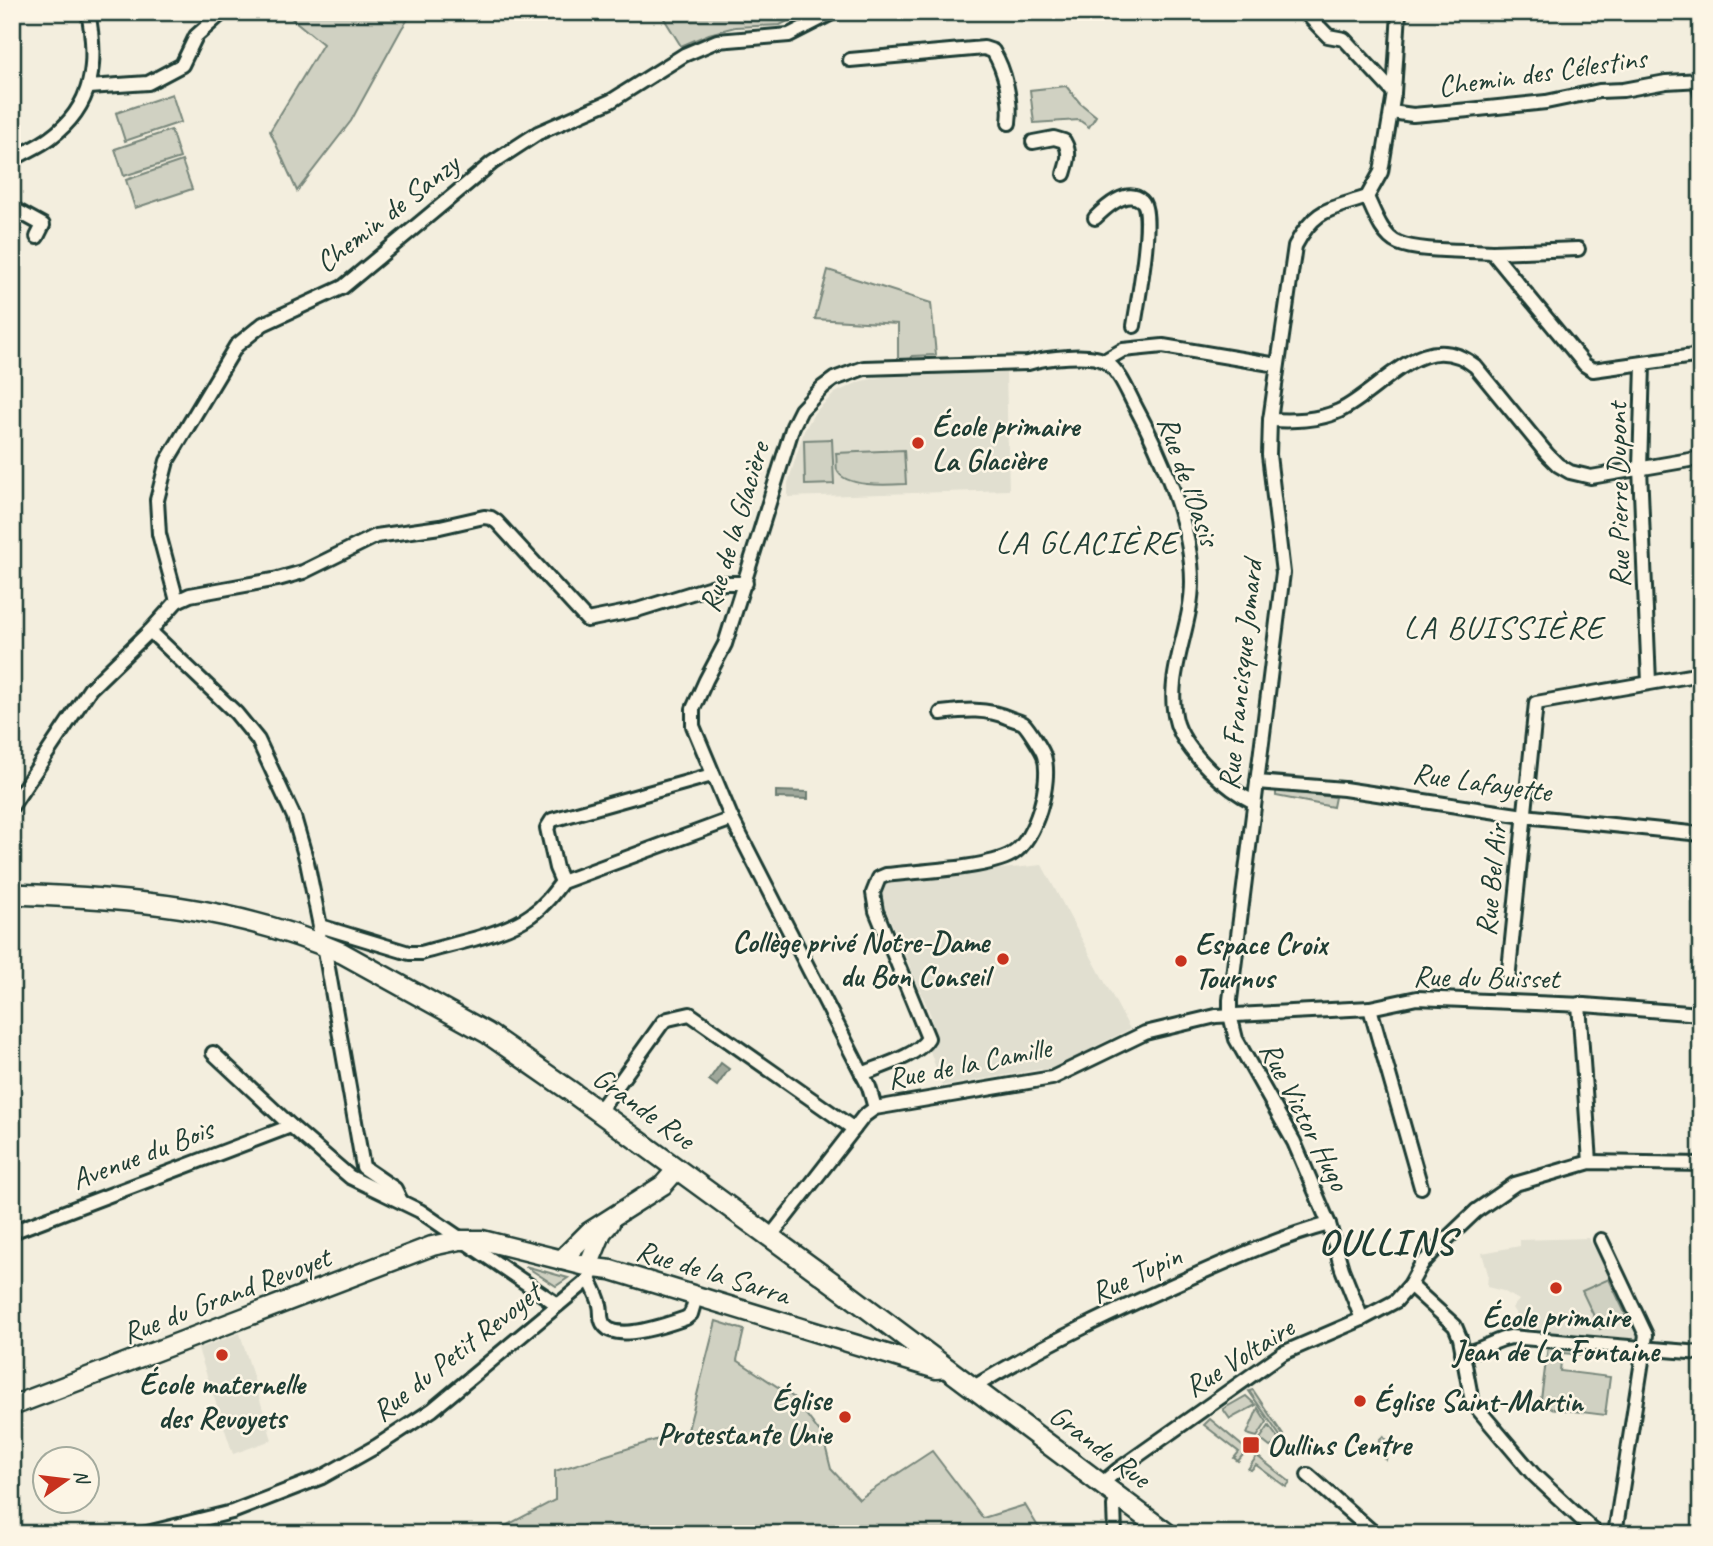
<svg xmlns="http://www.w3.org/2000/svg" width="1713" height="1546" font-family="Caveat,sans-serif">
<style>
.built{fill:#e1dfd0}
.green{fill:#d0d1c2;stroke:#78877b;stroke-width:2}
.water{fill:#a0a89b;stroke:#6c7d72;stroke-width:2}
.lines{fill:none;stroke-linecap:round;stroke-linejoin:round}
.street-casing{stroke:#1f3d34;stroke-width:18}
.secondary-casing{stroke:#1f3d34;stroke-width:23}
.primary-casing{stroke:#1f3d34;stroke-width:24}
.street{stroke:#fcf5e5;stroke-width:12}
.secondary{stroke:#fcf5e5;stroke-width:18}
.primary{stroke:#fcf5e5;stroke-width:19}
.poi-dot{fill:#c8321e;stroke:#fcf5e5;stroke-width:2.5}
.labels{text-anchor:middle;stroke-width:5;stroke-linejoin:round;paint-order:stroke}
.street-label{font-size:30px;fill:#1f3d34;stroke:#fcf5e5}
.poi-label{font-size:30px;font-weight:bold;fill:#1f3d34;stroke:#fcf5e5;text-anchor:start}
.neighbourhood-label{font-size:32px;letter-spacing:2px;fill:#1f3d34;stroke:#fcf5e5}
.district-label{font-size:37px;font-weight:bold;letter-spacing:2px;fill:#1f3d34;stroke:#fcf5e5}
</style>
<rect width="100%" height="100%" fill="#f3eede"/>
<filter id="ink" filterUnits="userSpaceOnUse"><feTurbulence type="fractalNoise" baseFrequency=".0143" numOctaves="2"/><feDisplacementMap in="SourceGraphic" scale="14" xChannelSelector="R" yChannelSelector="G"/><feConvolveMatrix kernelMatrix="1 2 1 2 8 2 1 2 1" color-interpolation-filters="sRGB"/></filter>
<g filter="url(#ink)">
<g class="built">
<polygon points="1006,372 1009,490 788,497 788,483 804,431 815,412 835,393 861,381 892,375"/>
<polygon points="1042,865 1130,1029 1092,1048 1092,1051 1043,1072 1042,1069 942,1086 930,1051 933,1032 931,1016 878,891 884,881"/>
<polygon points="1588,1238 1610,1273 1640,1339 1516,1330 1511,1321 1518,1317 1512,1308 1519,1300 1503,1291 1487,1287 1488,1274 1482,1253 1520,1246 1520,1240"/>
<polygon points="240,1333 272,1440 233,1454 198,1349"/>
</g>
<g class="green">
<polygon points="284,12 413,12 402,28 351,121 297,191 270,131 323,44"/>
<polygon points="660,12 806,12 780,25 735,27 709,34 681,46"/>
<polygon points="1066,86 1080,103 1096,116 1089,127 1079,120 1034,123 1030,90"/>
<polygon points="172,94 181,122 125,141 116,113"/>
<polygon points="171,130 180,158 124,176 115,149"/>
<polygon points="182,161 192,189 135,208 126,180"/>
<polygon points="828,270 931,303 936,355 912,356 911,362 898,362 898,324 815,319"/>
<polygon points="832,439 834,484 805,485 804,440"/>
<path d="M904,450L906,484C889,485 844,488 837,470C836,466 837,458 836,453Z"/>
<polygon points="1276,791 1335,797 1333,807 1276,796"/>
<polygon points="525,1266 568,1278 556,1286"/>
<polygon points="1609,1279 1626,1315 1600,1329 1582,1291"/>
<polygon points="716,1321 744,1330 737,1360 793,1397 823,1437 831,1469 859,1499 932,1451 983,1518 1025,1505 1037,1525 1046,1534 836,1534 831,1527 821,1534 490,1534 555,1500 555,1471 688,1430"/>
<polygon points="1548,1346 1585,1351 1584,1355 1562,1353 1560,1371 1610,1377 1605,1415 1540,1407"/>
<polygon points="1253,1390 1285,1438 1282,1439 1249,1391"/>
<polygon points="1246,1396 1256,1405 1230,1419 1223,1409"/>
<polygon points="1258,1408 1267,1422 1257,1437 1247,1434"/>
<polygon points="1210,1419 1247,1450 1238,1461 1234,1458 1239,1452 1204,1425"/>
<polygon points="1269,1426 1280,1441 1270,1447 1260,1439"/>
<polygon points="1383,1436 1388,1444 1386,1460 1375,1452 1380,1439"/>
<polygon points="1257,1456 1290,1482 1286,1487 1256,1465 1251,1470 1248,1469"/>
</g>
<g class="water">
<polygon points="776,791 808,792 808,799 776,798"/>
<polygon points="721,1063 729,1069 717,1086 709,1080"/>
</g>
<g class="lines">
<g class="street-casing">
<g id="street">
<polyline points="1305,12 1328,36 1344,39 1394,93"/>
<path d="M850,60L984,48L993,51C1005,70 1012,101 1009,123"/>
<polyline points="1698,80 1701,94"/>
<polyline points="89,87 148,83 182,65 196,36 223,12"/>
<polyline points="1391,112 1413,115 1469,110 1546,102 1599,91 1623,90 1666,82 1701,80"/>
<path d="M1033,142L1054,138L1064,141C1071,153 1068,161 1064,174"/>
<path d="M12,160C24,152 38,147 50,138C94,106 98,63 88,12"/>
<path d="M1367,197C1374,212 1382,236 1398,243C1418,252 1468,250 1492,252L1585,365L1593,370L1701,355"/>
<polyline points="12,208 43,225 37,237"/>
<path d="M1095,218C1105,208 1127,187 1142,201C1155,212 1137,306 1134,326"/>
<polyline points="1492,252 1578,249"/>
<polyline points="1104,361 1123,350 1163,346 1277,365"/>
<polyline points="1643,365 1640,468 1649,682"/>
<path d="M1270,420C1293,421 1317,421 1339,411C1383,390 1424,325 1475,366L1547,454L1558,465L1570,472L1591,477L1701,458"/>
<polyline points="177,601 190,595 278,579 303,572 376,536 440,527 484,517 491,518 497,522 587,620 637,610 724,583 746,583"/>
<polyline points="150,631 236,713 258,740 294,817 307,862 320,926 319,932"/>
<polyline points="1257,782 1344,789 1524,816 1701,834"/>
<polyline points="12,806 90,689 150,631 177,601 159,534 157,500 167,461 236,346 263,324 343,287 492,163 538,133 611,101 684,55 717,41 789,35 834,12"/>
<polyline points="562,882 556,868 547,828 552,820 712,775"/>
<path d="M320,926L409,953H421C455,943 503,935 531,915C544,906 553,894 562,882L732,819"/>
<polyline points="324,945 363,1167 395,1189 401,1201"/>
<polyline points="1508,980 1536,703 1701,674"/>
<polyline points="1579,1004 1590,1162"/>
<polyline points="1370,1008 1421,1187"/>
<polyline points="213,1053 291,1126 350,1177 420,1211 558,1305"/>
<path d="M862,1074C881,1066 918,1056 928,1038L876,911L873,893L879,878L886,875C919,871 986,869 1012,854C1036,840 1052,781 1044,756C1043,751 1028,728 1024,724C1021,721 1013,720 1009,718C986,708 966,710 941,713"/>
<path d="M875,1108L869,1087L732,819L693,726V709L706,680L725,644L793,426L801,410L823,387L834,379L864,368L1028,363C1045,358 1092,352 1106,362C1119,371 1126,388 1133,402C1160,452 1192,524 1192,582C1192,629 1163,677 1177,724C1187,753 1226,789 1254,802"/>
<polyline points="599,1111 663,1022 668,1019 690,1014 854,1129"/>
<polyline points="12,1232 291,1126"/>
<polyline points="770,1237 864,1116 875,1108 1052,1078 1145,1033 1216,1016 1370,1008 1417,998 1584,1005 1701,1014"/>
<polyline points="1601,1240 1646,1335 1615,1534"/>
<path d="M589,1279C593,1287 598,1296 600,1305C602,1312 599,1320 605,1326C618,1342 669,1324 686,1318L691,1314L696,1297"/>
<polyline points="1410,1285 1455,1326 1460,1338 1472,1402 1533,1474 1597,1534"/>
<path d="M1362,1319L1342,1269L1329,1224L1294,1142L1236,1039L1230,1015V1000L1283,573L1269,455L1270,420L1295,246C1315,208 1329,210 1367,197L1381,172L1394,93L1399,12"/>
<path d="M1462,1353C1481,1352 1493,1340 1511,1337L1701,1353"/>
<path d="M972,1388C1044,1344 1121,1308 1198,1274C1241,1255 1284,1236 1329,1224"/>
<polyline points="1308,1475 1375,1534"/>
<polyline points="1101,1484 1119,1469 1283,1353 1362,1319 1396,1301 1410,1285 1421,1265 1436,1249 1476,1211 1515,1184 1590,1162 1701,1164"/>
<polyline points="143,1534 232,1512 322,1477 377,1446 432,1410 582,1285 589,1279 594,1268"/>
<polyline points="1115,1534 1114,1506 1117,1496"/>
</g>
</g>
<g class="secondary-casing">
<g id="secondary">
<polyline points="561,1260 589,1232 663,1185 677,1169"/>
<polyline points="588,1266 602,1232 610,1223"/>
<polyline points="12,1406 432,1246 460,1240 482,1240 594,1268 611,1270 936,1369 947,1368"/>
</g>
</g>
<g class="primary-casing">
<path id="primary" d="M12,894C128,898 234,906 342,953L487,1033L569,1090L844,1291L1168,1534"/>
</g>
<use href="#street" class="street"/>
<use href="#secondary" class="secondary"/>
<use href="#primary" class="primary"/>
</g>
</g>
<g class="poi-dot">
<circle cx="918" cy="443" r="7"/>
<circle cx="1003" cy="959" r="7"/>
<circle cx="1181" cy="961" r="7"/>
<circle cx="1556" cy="1288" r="7"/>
<circle cx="222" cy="1355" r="7"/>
<circle cx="1360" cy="1401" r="7"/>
<circle cx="845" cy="1417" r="7"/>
<rect x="1242" y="1436" width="18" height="18" rx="3.5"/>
</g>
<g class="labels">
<g class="street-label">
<text transform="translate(1542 72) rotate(-8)" y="10">Chemin des Célestins</text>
<text transform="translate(387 213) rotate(-38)" y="10">Chemin de Sanzy</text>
<text transform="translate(1189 481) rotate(71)" y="10">Rue de l'Oasis</text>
<text transform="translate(1618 495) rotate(-91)" y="10">Rue Pierre Dupont</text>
<text transform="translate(734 527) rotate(-73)" y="10">Rue de la Glacière</text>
<text transform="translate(1240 675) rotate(-84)" y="10">Rue Francisque Jomard</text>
<text transform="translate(1482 782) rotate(8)" y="10">Rue Lafayette</text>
<text transform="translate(1491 880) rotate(-84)" y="10">Rue Bel Air</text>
<text transform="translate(1486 977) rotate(1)" y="10">Rue du Buisset</text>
<text transform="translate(969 1063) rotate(-11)" y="10">Rue de la Camille</text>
<text transform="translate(644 1108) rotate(36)" y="10">Grande Rue</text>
<text transform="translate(1305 1116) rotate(63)" y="10">Rue Victor Hugo</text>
<text transform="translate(142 1154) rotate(-21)" y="10">Avenue du Bois</text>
<text transform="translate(713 1272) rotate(17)" y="10">Rue de la Sarra</text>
<text transform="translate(1136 1274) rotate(-25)" y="10">Rue Tupin</text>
<text transform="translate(226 1295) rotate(-21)" y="10">Rue du Grand Revoyet</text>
<text transform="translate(456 1352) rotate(-38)" y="10">Rue du Petit Revoyet</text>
<text transform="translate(1239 1357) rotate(-32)" y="10">Rue Voltaire</text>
<text transform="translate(1100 1446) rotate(37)" y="10">Grande Rue</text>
</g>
<g class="poi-label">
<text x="932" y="436">École primaire<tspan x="932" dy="34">La Glacière</tspan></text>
<text x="989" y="952" text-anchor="end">Collège privé Notre-Dame<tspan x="989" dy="34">du Bon Conseil</tspan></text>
<text x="1195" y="954">Espace Croix<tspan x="1195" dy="34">Tournus</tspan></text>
<text x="1556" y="1327" text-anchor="middle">École primaire<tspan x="1556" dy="34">Jean de La Fontaine</tspan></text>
<text x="222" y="1394" text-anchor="middle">École maternelle<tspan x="222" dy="34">des Revoyets</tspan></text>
<text x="831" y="1410" text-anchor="end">Église<tspan x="831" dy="34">Protestante Unie</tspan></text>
<text x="1374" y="1411">Église Saint-Martin</text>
<text x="1267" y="1455">Oullins Centre</text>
</g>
<g class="neighbourhood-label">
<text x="1087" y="553">LA GLACIÈRE</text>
<text x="1504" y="638">LA BUISSIÈRE</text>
</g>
<g class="district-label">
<text x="1387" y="1254">OULLINS</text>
</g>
</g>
<rect width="1713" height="1546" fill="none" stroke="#fcf5e5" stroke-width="42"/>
<rect x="21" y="21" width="1671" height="1504" fill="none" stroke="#1f3d34" stroke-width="2.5" filter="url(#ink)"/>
<g transform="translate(66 1480) rotate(76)"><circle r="33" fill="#fcf5e5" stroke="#a4ab9e" stroke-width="2"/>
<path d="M0-5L12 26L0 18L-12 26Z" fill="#c8321e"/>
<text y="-10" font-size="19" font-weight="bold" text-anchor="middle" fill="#1f3d34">N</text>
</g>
</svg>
